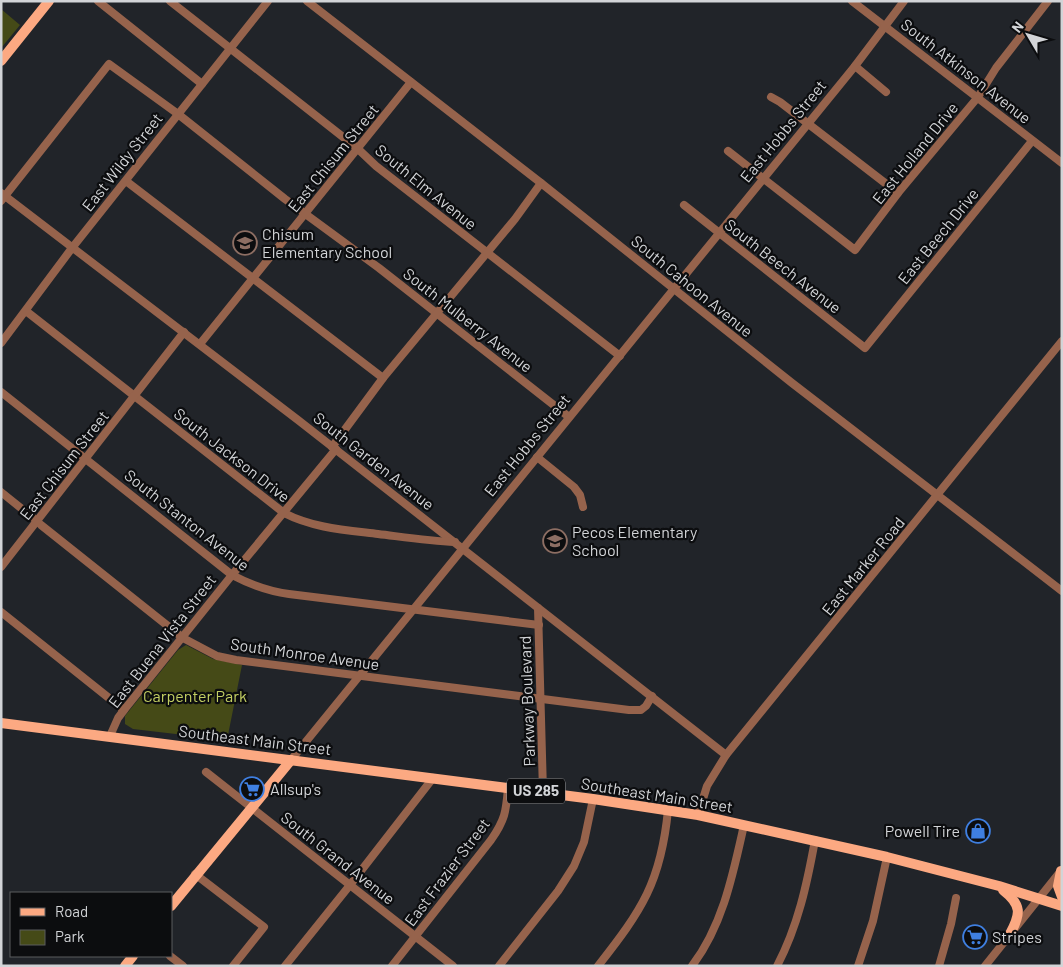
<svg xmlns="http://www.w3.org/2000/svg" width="1063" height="967" font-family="Barlow,sans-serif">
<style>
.green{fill:#454a17}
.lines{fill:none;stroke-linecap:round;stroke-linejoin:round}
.minor{stroke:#96634c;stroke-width:8}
.major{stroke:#fca982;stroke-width:10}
.labels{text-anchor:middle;stroke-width:4.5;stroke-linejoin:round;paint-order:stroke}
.shield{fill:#0c0d0f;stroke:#97989b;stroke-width:1}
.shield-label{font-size:15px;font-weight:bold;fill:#d2d4d7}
.street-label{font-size:16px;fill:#d2d4d7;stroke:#0c0d0f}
.poi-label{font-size:16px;fill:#d2d4d7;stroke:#0c0d0f;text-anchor:start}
.park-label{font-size:16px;fill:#c3cf63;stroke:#0c0d0f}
</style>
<rect width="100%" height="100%" fill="#212429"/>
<g class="green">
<polygon points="1,9 20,25 2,47 1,47"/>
<polygon points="186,645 213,659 242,665 227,740 133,729 125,724 125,716 178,650"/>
</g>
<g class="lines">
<g class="minor">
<polyline points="98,1 202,84"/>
<polyline points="170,1 357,148 376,166 620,356"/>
<polyline points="307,1 541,183 792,383 1062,591"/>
<polyline points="852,1 1062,163"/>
<polyline points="855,66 886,92"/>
<polyline points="771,97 780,102 898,193"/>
<polyline points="728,151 855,250 898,193 978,97 996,68 1048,1"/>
<polyline points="126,181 383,378"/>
<polyline points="1,193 298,420 726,755"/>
<polyline points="1,201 109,64 178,114 285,199 379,268 569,417"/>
<polyline points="684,205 865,348 1032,141"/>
<path d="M26,311L284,513C313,528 345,530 378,534C403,537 429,541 455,542"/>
<polyline points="1,343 72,248 268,1"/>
<polyline points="200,344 411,82"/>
<path d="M1,392L232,575C251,585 268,591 289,594L539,625"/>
<polyline points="332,447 383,378 515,219 541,183"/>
<polyline points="537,457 574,487 580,495 583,507"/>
<polyline points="1,492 37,521 41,525 183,638 217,656 236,660 629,710 641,710 646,706 652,696"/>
<polyline points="1,567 184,332"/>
<polyline points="538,608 543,792"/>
<polyline points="1,612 124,710"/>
<polyline points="110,736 118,718 124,710 232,575 336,449"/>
<polyline points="291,760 855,66 904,1"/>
<polyline points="206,772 453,966"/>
<polyline points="698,815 707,786 726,755 1062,341"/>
<polyline points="195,874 264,927 233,966"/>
<polyline points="170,956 183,966"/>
<polyline points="285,966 350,885 433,778"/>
<path d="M392,966L491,840C505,820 506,812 508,788"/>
<polyline points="499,966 558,891 574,866 584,842 593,799"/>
<path d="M598,966C642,910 661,882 668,810"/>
<path d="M692,966C723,925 733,874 744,825"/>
<path d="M777,966C798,926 807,884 815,840"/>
<polyline points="858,966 873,921 887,857"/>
<polyline points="939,966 951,924 956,898"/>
<polyline points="985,966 1060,872"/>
</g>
<g class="major">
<polyline points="1,61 49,1"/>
<polyline points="1,723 593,799 698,815 887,857 999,886 1062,906"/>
<polyline points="1061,871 1058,886 1062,897"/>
<path d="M1003,890C1022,905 1021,914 1010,934"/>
<polyline points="171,906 291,760"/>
<polyline points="125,966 133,956"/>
</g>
</g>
<defs>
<g id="school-ring" transform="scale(1.25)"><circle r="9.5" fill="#0c0d0f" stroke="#8d6e63" stroke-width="1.5"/><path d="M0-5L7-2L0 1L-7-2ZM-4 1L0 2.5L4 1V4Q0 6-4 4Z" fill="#8d6e63"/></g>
<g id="supermarket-ring" transform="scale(1.25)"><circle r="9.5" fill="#0c0d0f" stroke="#3f7fe0" stroke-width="1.5"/><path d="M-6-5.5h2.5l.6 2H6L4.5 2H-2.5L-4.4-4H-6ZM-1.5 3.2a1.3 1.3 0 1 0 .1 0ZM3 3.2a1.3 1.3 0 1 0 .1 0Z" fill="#3f7fe0"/></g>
<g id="shop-ring" transform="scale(1.25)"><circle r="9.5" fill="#0c0d0f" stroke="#3f7fe0" stroke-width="1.5"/><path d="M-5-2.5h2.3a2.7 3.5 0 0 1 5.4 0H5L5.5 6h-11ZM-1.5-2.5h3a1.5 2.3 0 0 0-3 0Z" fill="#3f7fe0"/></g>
</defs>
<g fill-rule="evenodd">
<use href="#school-ring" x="245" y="243"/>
<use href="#school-ring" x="555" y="541"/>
<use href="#supermarket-ring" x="252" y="789"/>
<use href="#shop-ring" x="978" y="831"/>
<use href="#supermarket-ring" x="975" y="937"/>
</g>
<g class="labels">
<rect class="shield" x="507" y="778.5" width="58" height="25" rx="4"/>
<g class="shield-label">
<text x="536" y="796">US 285</text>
</g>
<g class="street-label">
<text transform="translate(966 71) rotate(38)" y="6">South Atkinson Avenue</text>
<text transform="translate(783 131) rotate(-51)" y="6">East Hobbs Street</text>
<text transform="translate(915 153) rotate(-51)" y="6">East Holland Drive</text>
<text transform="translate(333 158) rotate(-51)" y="6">East Chisum Street</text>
<text transform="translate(122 162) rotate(-52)" y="6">East Wildy Street</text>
<text transform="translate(426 187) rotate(39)" y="6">South Elm Avenue</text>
<text transform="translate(938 236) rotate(-51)" y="6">East Beech Drive</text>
<text transform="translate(783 266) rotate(38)" y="6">South Beech Avenue</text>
<text transform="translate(692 286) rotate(39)" y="6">South Cahoon Avenue</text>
<text transform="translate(468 320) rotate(38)" y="6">South Mulberry Avenue</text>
<text transform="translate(527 445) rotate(-51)" y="6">East Hobbs Street</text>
<text transform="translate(232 455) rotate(38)" y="6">South Jackson Drive</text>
<text transform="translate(374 461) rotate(38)" y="6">South Garden Avenue</text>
<text transform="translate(64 465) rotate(-52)" y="6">East Chisum Street</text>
<text transform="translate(187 520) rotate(38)" y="6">South Stanton Avenue</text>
<text transform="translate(863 566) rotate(-51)" y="6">East Marker Road</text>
<text transform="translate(162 641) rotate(-52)" y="6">East Buena Vista Street</text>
<text transform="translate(305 654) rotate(8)" y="6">South Monroe Avenue</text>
<text transform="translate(527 701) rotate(-92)" y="6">Parkway Boulevard</text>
<text transform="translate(255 740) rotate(7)" y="6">Southeast Main Street</text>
<text transform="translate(657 795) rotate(9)" y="6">Southeast Main Street</text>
<text transform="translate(338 858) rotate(38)" y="6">South Grand Avenue</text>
<text transform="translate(447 872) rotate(-53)" y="6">East Frazier Street</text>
</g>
<g class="poi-label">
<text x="262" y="240">Chisum<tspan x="262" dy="18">Elementary School</tspan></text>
<text x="572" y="538">Pecos Elementary<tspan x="572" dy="18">School</tspan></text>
<text x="270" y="795">Allsup's</text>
<text x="960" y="837" text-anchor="end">Powell Tire</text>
<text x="992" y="943">Stripes</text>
</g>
<g class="park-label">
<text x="195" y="702">Carpenter Park</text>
</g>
</g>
<rect width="1063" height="967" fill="none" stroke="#d2d4d7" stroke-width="5"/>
<rect x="10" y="892" width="162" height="65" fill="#0c0d0f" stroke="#5b5d5f"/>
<rect x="20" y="908" width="25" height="8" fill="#fca982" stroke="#5b5d5f"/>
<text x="55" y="917" font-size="15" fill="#d2d4d7">Road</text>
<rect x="20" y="930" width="25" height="15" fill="#454a17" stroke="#5b5d5f"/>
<text x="55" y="942" font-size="15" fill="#d2d4d7">Park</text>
<g transform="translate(1028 35) rotate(308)" stroke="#0c0d0f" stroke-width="4" paint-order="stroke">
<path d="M0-4L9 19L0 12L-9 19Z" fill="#d2d4d7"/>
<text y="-8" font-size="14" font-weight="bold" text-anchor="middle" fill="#d2d4d7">N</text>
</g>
</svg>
